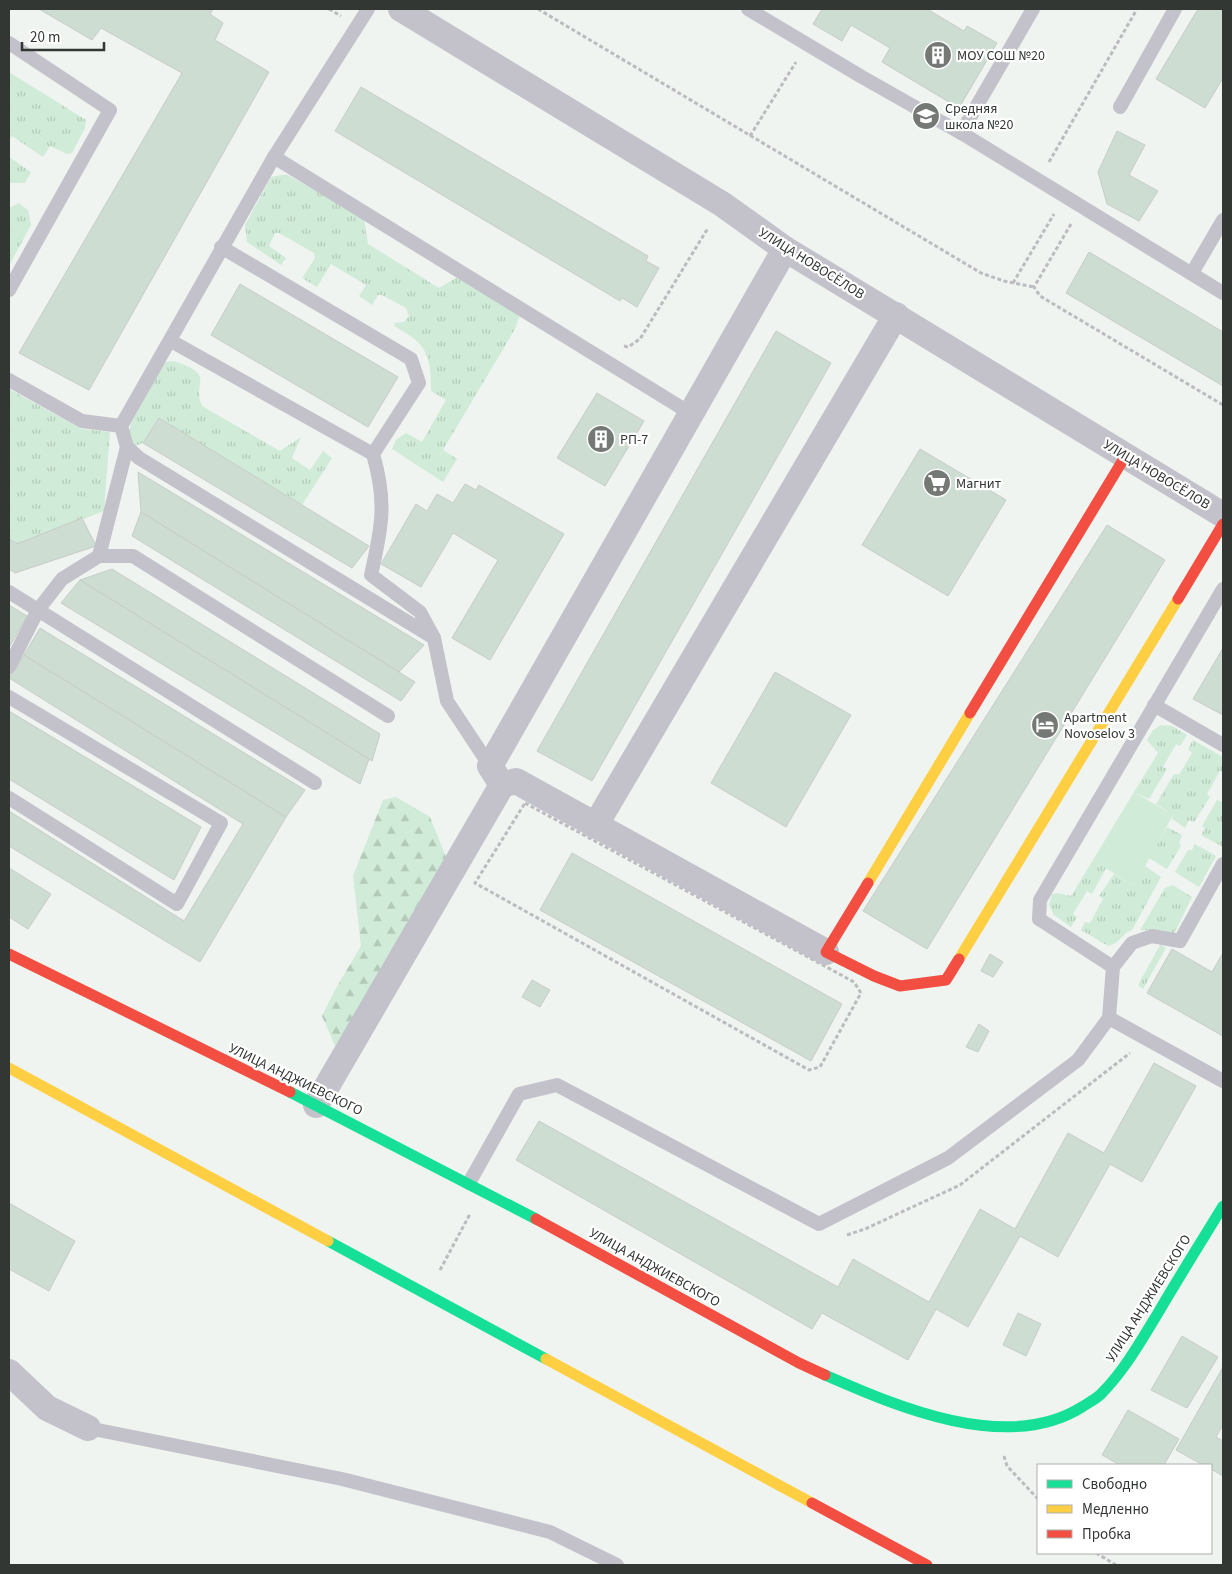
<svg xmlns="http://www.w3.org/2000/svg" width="1232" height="1574" font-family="'Source Sans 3',sans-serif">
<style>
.grass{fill:url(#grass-tufts)}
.forest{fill:url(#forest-firs)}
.garden{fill:#d0ebd7}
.building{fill:#cdddd2;stroke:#c7ccc8}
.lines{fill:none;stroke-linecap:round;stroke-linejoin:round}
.path{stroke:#bcbcc0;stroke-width:3;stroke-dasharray:4 2.5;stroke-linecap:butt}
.lane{stroke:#c3c2ca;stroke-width:14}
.street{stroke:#c3c2ca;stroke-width:26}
.fast{stroke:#16e098;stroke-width:11}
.slow{stroke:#ffcf43;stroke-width:11}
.jam{stroke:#f24e42;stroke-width:11}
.labels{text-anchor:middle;stroke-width:4.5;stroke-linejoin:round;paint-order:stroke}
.poi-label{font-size:14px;fill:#333734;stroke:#fff;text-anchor:start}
.street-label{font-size:14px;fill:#333734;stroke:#fff}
</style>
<defs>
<pattern id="grass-tufts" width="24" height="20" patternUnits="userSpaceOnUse" patternTransform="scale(1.25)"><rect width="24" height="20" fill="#d0ebd7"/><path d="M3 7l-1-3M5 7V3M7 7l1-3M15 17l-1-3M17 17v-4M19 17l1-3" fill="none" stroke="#b3cab9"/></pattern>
<pattern id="forest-firs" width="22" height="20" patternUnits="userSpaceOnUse" patternTransform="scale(1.25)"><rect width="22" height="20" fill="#d0ebd7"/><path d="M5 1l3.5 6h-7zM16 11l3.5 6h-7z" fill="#b3cab9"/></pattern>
</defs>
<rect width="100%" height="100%" fill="#eff4f0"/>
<g class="grass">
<polygon points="9,72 86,120 85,128 72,153 67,154 50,146 43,157 12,136 9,140"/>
<polygon points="9,157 31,172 25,183 9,183"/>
<path d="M281,175H288L364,218L368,244L439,288L459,276L520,315L515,329L443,450L457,459L443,482L392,449L396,440L406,433L422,442L446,400L431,391C431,354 427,344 394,326L395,323L404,322L409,316L406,308L382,295H378L372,305L359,296L366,285L331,264L317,287L302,278L315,258L314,253L279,233H275L269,246L286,258L281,265L247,242L245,225L271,177Z"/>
<polygon points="19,203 28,210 31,225 9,266 9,208"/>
<path d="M174,361C218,376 191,381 202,406L280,451L301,437L292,458L310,470L323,451L332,458L302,505L159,418L143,443L135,446L129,436L131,420L164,362Z"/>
<polygon points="9,389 82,429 110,432 104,511 17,544 9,539"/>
<polygon points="1161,725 1172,726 1187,735 1180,746 1176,744 1163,767 1167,769 1149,799 1134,792 1158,753 1147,740 1153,730"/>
<polygon points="1193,740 1223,757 1223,772 1220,771 1207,794 1210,797 1194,822 1189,820 1185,828 1172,819 1173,815 1156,804 1174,774 1179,775 1192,753 1188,749"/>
<polygon points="1217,800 1222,802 1223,801 1223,847 1201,835 1205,828 1202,826"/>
<polygon points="1167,827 1182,835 1179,843 1181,846 1167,869 1149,858"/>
<polygon points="1195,844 1216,856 1199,887 1175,872 1188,850 1192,850"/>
<polygon points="1093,860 1106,868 1092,894 1087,891 1073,914 1077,917 1071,927 1054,915 1049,905 1052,894 1058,893 1071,896"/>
<path d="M1145,866L1161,877L1132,930C1122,933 1121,943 1108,946L1081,930L1085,922L1090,923L1103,899L1099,896L1114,874L1134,886Z"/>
<polygon points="1173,885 1192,897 1174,934 1160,930 1140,930 1165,888"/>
<polygon points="1160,945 1166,948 1143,989 1138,985"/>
</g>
<polygon class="forest" points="396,797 430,817 446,857 354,1018 335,1046 322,1016 336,988 361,946 353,876 383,800"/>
<polygon class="garden" points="1134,792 1173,815 1134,886 1093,860"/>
<g class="building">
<polygon points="39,9 213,9 210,14 223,23 215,40 269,72 89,390 19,353 182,73 101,28 92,40"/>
<polygon points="822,9 927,9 964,31 967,26 997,43 959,108 882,62 890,48 851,25 842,41 813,24"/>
<polygon points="1198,9 1223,9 1223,78 1205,108 1156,79"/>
<polygon points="361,87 648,256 646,261 659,268 637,307 622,298 620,301 335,131"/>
<polygon points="1117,131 1145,145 1129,175 1158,191 1139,221 1107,204 1098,172"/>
<polygon points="1089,252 1223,332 1223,386 1066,293"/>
<polygon points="240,284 398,377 368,427 211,335"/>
<polygon points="776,331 831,363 592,781 537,751"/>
<polygon points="597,393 644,421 605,486 557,458"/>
<polygon points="159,418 302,505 369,546 352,568 143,443"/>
<polygon points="920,449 1006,500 948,596 862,545"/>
<polygon points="138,472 424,645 399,672 141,512"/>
<polygon points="465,484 476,490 479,485 564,534 490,660 452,638 498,560 453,533 421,587 381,564 416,504 427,511 437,494 453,503"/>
<polygon points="141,512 415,682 401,701 132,536"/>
<polygon points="82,518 96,546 15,573 9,569 9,539 17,544"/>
<polygon points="1107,525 1165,560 927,949 863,911"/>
<polygon points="112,569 380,734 372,761 80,580"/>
<polygon points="80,580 369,759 360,784 61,603"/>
<polygon points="9,605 27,616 10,646 9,645"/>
<polygon points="40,628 305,790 286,817 24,655"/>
<polygon points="1223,648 1223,715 1193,699"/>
<polygon points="24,655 286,817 200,962 9,846 9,811 184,921 243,824 9,678"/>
<polygon points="775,672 851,715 786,827 711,783"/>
<polygon points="9,711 201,827 174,880 9,779"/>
<polygon points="572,853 842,1004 811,1061 540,910"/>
<polygon points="9,868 51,894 28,929 9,917"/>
<polygon points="1172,949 1212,972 1223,953 1223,1036 1147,993"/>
<polygon points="990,954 1003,962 993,977 981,971"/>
<polygon points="532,980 550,990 540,1007 522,997"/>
<polygon points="979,1024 989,1031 978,1052 966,1047"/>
<polygon points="1154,1063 1196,1086 1142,1182 1110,1164 1058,1257 1020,1236 968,1327 936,1309 908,1360 822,1313 812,1329 516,1160 539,1121 838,1287 853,1259 929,1302 980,1209 1015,1229 1068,1133 1104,1153"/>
<polygon points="9,1203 75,1241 49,1291 9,1269"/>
<polygon points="1018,1313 1041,1324 1026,1356 1003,1345"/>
<polygon points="1182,1336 1218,1357 1187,1408 1151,1390"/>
<polygon points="1223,1367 1223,1425 1216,1437 1223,1441 1223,1476 1211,1469 1211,1465 1203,1465 1176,1450"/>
<polygon points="1128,1410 1179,1439 1164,1465 1120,1465 1102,1455"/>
</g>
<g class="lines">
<g class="path">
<polyline points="329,9 341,16"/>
<polyline points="538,9 981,273 1004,281 1034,287"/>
<polyline points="750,136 796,62"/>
<polyline points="1049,162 1137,9"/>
<polyline points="1071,224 1034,287 1040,296 1223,405"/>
<polyline points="1013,283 1054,214"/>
<polyline points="624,346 628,347 640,339 708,228"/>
<polygon points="525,803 854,982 861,993 820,1067 809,1070 475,883"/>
<polyline points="847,1235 865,1229 960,1185 1130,1053"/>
<polyline points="440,1270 470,1214"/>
<polyline points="1004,1456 1007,1466 1038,1499"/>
<polyline points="1096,1553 1116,1565"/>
</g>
<g class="lane">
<polyline points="368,9 274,157 690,413"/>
<polyline points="748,9 862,77 968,137 1223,293"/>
<polyline points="9,43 110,110 9,290"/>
<polyline points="1120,107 1175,9"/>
<polyline points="961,133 1033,9"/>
<polyline points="1192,273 1223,220"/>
<polyline points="171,341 373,454 419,383 411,359 221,247"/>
<polyline points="9,380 82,421 121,426 274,157"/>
<polyline points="121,426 127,447 139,458 434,638"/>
<path d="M373,454C387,502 382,527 371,575L420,612L434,638L447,701L490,766"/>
<polyline points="99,556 133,556 388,716"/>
<polyline points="9,592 315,783"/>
<polyline points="9,667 38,610 62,579 99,556 127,447"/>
<polyline points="9,697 221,823 177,904 9,798"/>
<polyline points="1154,705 1223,745"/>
<polyline points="1113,967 1132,943 1152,936 1180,941 1223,864"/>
<polyline points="1109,1018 1113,967 1039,919 1040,900 1223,589"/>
<polyline points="469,1183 519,1094 557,1085 819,1224 948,1158 1078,1060 1109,1018 1223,1081"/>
<polyline points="88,1428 342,1479 550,1532 617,1565"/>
</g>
<g class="street">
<polyline points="401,9 722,204 785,249 1223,515"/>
<polyline points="502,785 490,766 785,249"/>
<polyline points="595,826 896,315"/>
<polyline points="316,1105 502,785 516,781 826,952"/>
<polyline points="9,1372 47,1408 88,1428"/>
</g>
<g class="fast">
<polyline points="290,1092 536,1219"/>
<polyline points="328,1241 546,1359"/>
<path d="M825,1375C898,1407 1007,1454 1082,1407C1088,1403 1096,1399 1101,1394C1124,1371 1141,1341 1158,1313C1179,1277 1201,1242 1223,1206"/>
</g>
<g class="slow">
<polyline points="868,883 970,713"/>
<polyline points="959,959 1178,599"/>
<polyline points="9,1068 328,1241"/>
<polyline points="546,1359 812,1503"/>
</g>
<g class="jam">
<polyline points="1178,599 1223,524"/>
<polyline points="970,713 1126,455"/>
<polyline points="868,883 826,952 874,976 900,986 946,980 959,959"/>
<polyline points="9,954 290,1092"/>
<polyline points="536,1219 799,1363 825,1375"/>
<polyline points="812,1503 927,1565"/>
</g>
</g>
<defs>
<g id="building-disc" transform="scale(1.4375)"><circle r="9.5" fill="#757976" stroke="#fff"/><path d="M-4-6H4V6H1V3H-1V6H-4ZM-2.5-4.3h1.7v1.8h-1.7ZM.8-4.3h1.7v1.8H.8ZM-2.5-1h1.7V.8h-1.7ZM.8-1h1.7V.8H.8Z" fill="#fff"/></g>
<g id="school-disc" transform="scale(1.4375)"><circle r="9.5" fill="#757976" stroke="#fff"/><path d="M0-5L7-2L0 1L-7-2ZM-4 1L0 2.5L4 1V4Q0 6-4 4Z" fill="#fff"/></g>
<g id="supermarket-disc" transform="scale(1.4375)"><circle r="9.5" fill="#757976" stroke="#fff"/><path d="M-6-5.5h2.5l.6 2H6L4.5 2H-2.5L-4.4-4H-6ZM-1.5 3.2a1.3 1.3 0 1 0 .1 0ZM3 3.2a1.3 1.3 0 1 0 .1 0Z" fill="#fff"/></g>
<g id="hotel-disc" transform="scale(1.4375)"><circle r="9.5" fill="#757976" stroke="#fff"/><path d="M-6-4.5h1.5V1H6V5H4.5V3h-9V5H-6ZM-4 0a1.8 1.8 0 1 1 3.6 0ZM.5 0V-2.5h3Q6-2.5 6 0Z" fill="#fff"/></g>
</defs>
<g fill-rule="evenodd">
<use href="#building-disc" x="938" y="55"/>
<use href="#school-disc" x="926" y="116"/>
<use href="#building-disc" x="601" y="439"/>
<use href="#supermarket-disc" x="937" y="483"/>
<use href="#hotel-disc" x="1045" y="725"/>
</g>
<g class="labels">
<g class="poi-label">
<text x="957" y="60">МОУ СОШ №20</text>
<text x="945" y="113">Средняя<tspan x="945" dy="16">школа №20</tspan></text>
<text x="620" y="444">РП-7</text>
<text x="956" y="488">Магнит</text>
<text x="1064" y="722">Apartment<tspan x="1064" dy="16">Novoselov 3</tspan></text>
</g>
<g class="street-label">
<text transform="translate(812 263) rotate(32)" y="5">УЛИЦА НОВОСЁЛОВ</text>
<text transform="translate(1157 474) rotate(31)" y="5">УЛИЦА НОВОСЁЛОВ</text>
<text transform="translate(296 1079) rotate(26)" y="5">УЛИЦА АНДЖИЕВСКОГО</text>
<text transform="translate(655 1267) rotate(29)" y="5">УЛИЦА АНДЖИЕВСКОГО</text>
<text transform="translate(1148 1298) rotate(-58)" y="5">УЛИЦА АНДЖИЕВСКОГО</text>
</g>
</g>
<rect width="1232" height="1574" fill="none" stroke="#333734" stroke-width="20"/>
<rect x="1037" y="1464" width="175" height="90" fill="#ffffff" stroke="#adafae"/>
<rect x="1047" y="1480" width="25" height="8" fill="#16e098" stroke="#adafae"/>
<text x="1082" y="1489" font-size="15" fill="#333734">Свободно</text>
<rect x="1047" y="1505" width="25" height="8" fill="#ffcf43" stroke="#adafae"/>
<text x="1082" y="1514" font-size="15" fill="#333734">Медленно</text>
<rect x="1047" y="1530" width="25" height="8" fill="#f24e42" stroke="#adafae"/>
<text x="1082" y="1539" font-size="15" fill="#333734">Пробка</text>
<path d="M22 42v8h82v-8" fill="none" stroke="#333734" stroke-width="2.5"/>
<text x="30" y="42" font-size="15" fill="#333734" stroke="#ffffff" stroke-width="4" paint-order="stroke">20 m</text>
</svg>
